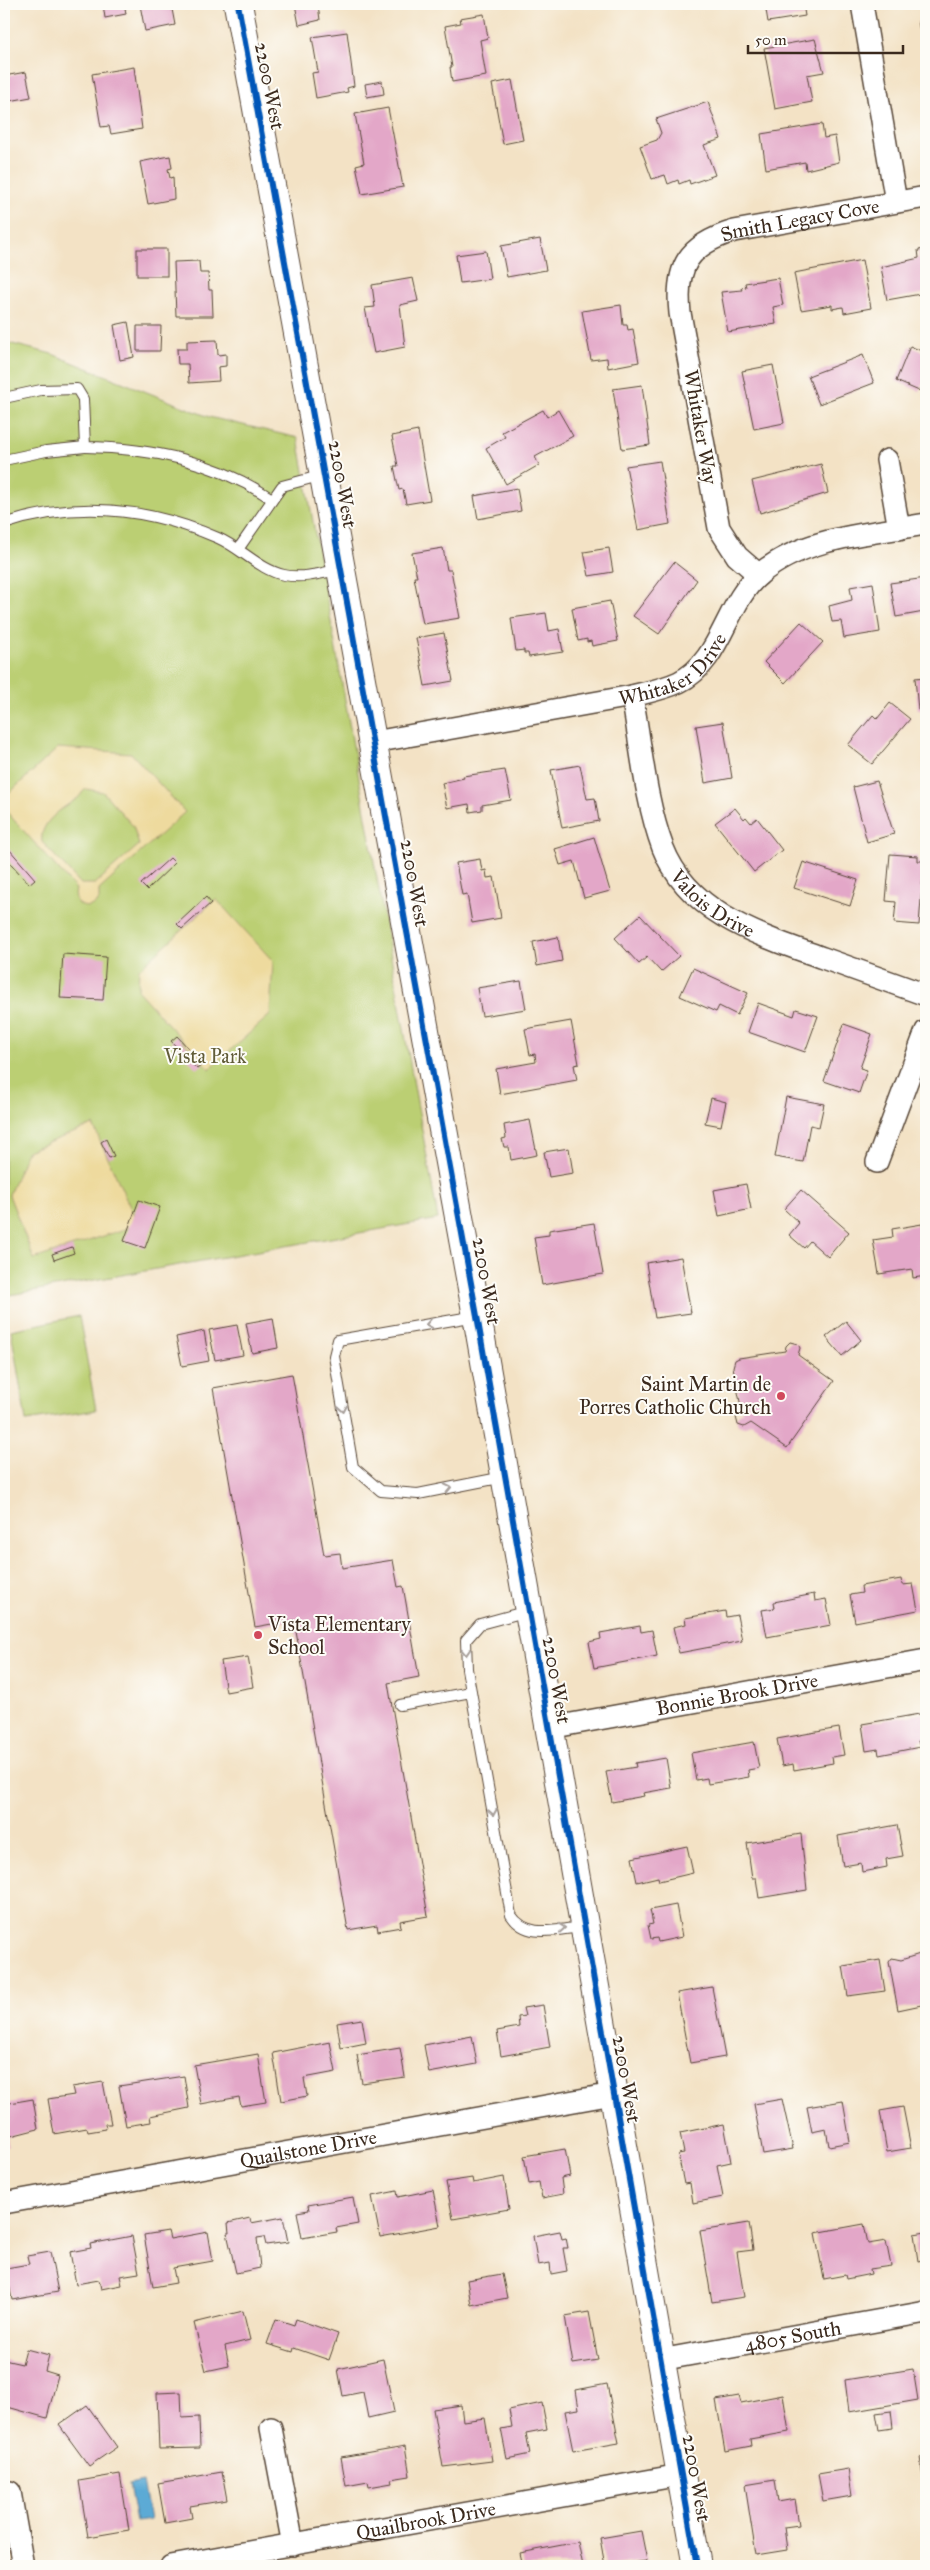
<svg xmlns="http://www.w3.org/2000/svg" width="930" height="2570" font-family="'IM FELL Great Primer',serif">
<style>
.green{fill:#bbcf73;stroke:#7b7c48}
.sand{fill:#eeda9e;stroke:#94825e;fill-rule:evenodd}
.water{fill:#5caad5;stroke:#4c6a7a}
.building{fill:#e3a7c8}
.lines{fill:none;stroke-linecap:round;stroke-linejoin:round}
.lane-casing{stroke:#574637;stroke-width:12}
.street-casing{stroke:#574637;stroke-width:24}
.secondary-casing{stroke:#574637;stroke-width:30}
.lane{stroke:#fff;stroke-width:10}
.street{stroke:#fff;stroke-width:21}
.secondary{stroke:#fff;stroke-width:28}
.cycleway-casing{stroke:#fdfcf7;stroke-width:9}
.cycleway{stroke:#0057b8;stroke-width:6}
.oneway{stroke:#a79f9a}
.poi-dot{fill:#d1495b;stroke:#fdfcf7;stroke-width:2}
.labels{text-anchor:middle;stroke-width:4;stroke-linejoin:round;paint-order:stroke}
.street-label{font-size:20px;fill:#3b2a1e;stroke:#fdfcf7}
.park-label{font-size:20px;fill:#615c38;stroke:#fdfcf7}
.poi-label{font-size:20px;fill:#3b2a1e;stroke:#fdfcf7;text-anchor:end}
</style>
<rect width="100%" height="100%" fill="#fdfcf7"/>
<filter id="ink" filterUnits="userSpaceOnUse"><feTurbulence type="fractalNoise" baseFrequency=".02" numOctaves="2"/><feDisplacementMap in="SourceGraphic" scale="10" xChannelSelector="R" yChannelSelector="G"/><feConvolveMatrix kernelMatrix="1 2 1 2 8 2 1 2 1" color-interpolation-filters="sRGB"/></filter>
<filter id="wash" filterUnits="userSpaceOnUse"><feTurbulence type="fractalNoise" baseFrequency=".0096" numOctaves="4" result="noise"/><feDisplacementMap in="SourceGraphic" scale="20" xChannelSelector="R" yChannelSelector="G"/><feGaussianBlur stdDeviation="1.12" result="paint"/><feColorMatrix in="noise" values="0 0 0 0 0 0 0 0 0 0 0 0 0 0 0 0 0 1.4 0 .05"/><feComposite in="paint" operator="in"/></filter>
<g filter="url(#wash)">
<rect width="100%" height="100%" fill="#f3e2c5"/>
<g class="green">
<polygon points="4,342 52,354 209,417 298,438 438,1219 4,1296"/>
<polygon points="79,1316 96,1410 26,1421 11,1330"/>
</g>
<g class="sand">
<path d="M58,748L131,753L185,812L99,890V900C88,913 72,906 76,889L4,809V798ZM86,789L103,792L133,826L139,845L95,884H81L42,842C39,823 61,809 75,800C80,798 81,792 86,789Z"/>
<polygon points="216,899 273,961 270,1015 209,1069 138,991 139,969"/>
<polygon points="93,1125 134,1216 131,1227 34,1259 9,1195 27,1151"/>
</g>
<polygon class="water" points="143,2482 150,2520 136,2522 129,2485"/>
<g id="blocks">
<g class="building">
<polygon points="103,4 171,4 175,25 145,31 140,5 125,8 126,14 105,18"/>
<polygon points="295,4 322,4 318,5 320,20 299,25"/>
<polygon points="765,4 803,4 805,16 768,22"/>
<polygon points="484,14 488,38 480,40 486,76 452,82 450,67 452,67 445,26 461,23 460,18"/>
<polygon points="926,19 926,54 924,54 918,21"/>
<polygon points="347,32 354,86 347,88 348,92 316,98 312,73 318,72 312,37"/>
<polygon points="815,39 824,72 807,75 812,102 775,109 764,48"/>
<polygon points="134,67 142,129 111,134 109,126 101,127 92,74"/>
<polygon points="26,72 31,97 4,102 4,76"/>
<polygon points="512,80 523,140 503,144 492,84"/>
<polygon points="382,81 384,94 367,97 365,84"/>
<polygon points="708,102 721,139 704,145 715,175 690,184 689,180 679,184 678,180 668,184 665,175 652,179 640,146 657,140 661,133 656,119"/>
<polygon points="388,108 403,187 362,194 356,165 364,163 355,114"/>
<polygon points="822,124 824,138 835,136 839,162 806,170 805,162 766,169 761,134"/>
<polygon points="170,156 172,168 168,169 170,178 173,177 174,199 148,204 140,162"/>
<polygon points="540,239 546,270 507,277 501,246"/>
<rect x="137" y="249" width="30" height="27"/>
<polygon points="926,249 926,293 887,300 881,267 919,258 918,250"/>
<polygon points="486,251 490,279 460,283 456,255"/>
<polygon points="862,260 871,308 844,313 843,307 832,309 832,305 801,310 794,273"/>
<polygon points="199,261 200,273 208,273 209,290 212,290 213,316 176,316 174,262"/>
<polygon points="413,278 418,301 400,305 405,347 374,353 365,308 375,307 372,285"/>
<polygon points="778,278 783,305 773,307 776,324 728,332 721,292 742,290 741,288 746,287 745,283"/>
<polygon points="621,305 623,325 627,325 628,330 633,329 639,362 608,368 607,358 591,360 582,311"/>
<polygon points="128,322 134,357 120,360 114,325"/>
<polygon points="137,326 161,326 160,351 137,351"/>
<polygon points="217,340 218,355 226,354 226,366 218,367 219,381 189,383 188,364 178,364 177,349 187,349 187,341"/>
<polygon points="910,346 926,353 926,386 922,384 919,391 896,381"/>
<polygon points="863,355 874,383 819,404 808,376"/>
<polygon points="773,365 784,423 754,429 742,371"/>
<polygon points="642,385 650,445 622,449 613,389"/>
<polygon points="543,410 547,417 558,410 573,436 535,457 539,465 506,484 486,448 505,437 502,432"/>
<polygon points="418,431 430,500 406,504 403,489 399,490 394,466 398,466 392,436"/>
<polygon points="660,461 670,524 638,530 626,466"/>
<polygon points="821,464 828,493 760,513 752,481"/>
<polygon points="517,488 521,511 478,519 474,496"/>
<polygon points="443,548 447,570 451,570 460,618 423,624 414,577 417,577 412,553"/>
<polygon points="609,548 613,572 589,576 584,552"/>
<polygon points="674,562 697,580 659,634 633,616"/>
<polygon points="926,578 926,618 924,612 896,617 890,583"/>
<polygon points="873,583 880,632 844,638 841,621 832,622 829,606 852,600 850,587"/>
<polygon points="610,601 618,641 592,646 591,641 587,642 587,639 578,641 572,608"/>
<polygon points="546,613 549,631 559,629 563,652 529,657 528,653 524,653 524,650 516,651 511,618"/>
<polygon points="801,622 823,642 785,683 764,662"/>
<polygon points="444,633 453,681 425,686 416,638"/>
<polygon points="926,677 926,710 918,710 915,678"/>
<polygon points="890,703 910,719 872,764 848,745 873,715 877,719"/>
<polygon points="723,722 732,778 705,783 696,726"/>
<polygon points="580,765 587,799 595,798 599,821 562,828 551,770"/>
<polygon points="505,770 511,800 482,805 482,810 470,812 469,804 447,808 442,783 464,778 463,776"/>
<polygon points="877,781 894,834 867,842 853,787"/>
<polygon points="735,808 744,819 746,817 751,823 757,818 782,850 754,872 715,823"/>
<polygon points="594,837 610,891 584,898 574,861 560,865 555,849"/>
<polygon points="9,849 35,879 29,884 4,856"/>
<polygon points="890,854 918,856 918,861 924,861 919,925 894,923 896,902 886,901"/>
<polygon points="170,858 175,863 147,890 141,884"/>
<polygon points="480,859 482,871 486,870 487,878 494,877 501,918 472,923 467,894 462,895 456,863"/>
<polygon points="803,862 858,880 850,906 794,888"/>
<polygon points="206,897 211,903 182,929 177,924"/>
<polygon points="640,915 679,956 661,972 647,957 639,964 615,938"/>
<polygon points="558,937 562,961 537,966 533,942"/>
<polygon points="63,954 106,957 103,1000 60,998"/>
<polygon points="693,968 748,993 737,1015 719,1006 716,1012 680,996"/>
<polygon points="521,981 526,1009 482,1016 477,988"/>
<polygon points="758,1003 794,1016 796,1009 818,1016 805,1052 748,1032"/>
<polygon points="571,1021 579,1064 574,1065 577,1080 500,1094 496,1069 536,1062 535,1054 530,1055 525,1029"/>
<polygon points="844,1024 872,1034 860,1068 867,1070 859,1093 824,1081"/>
<polygon points="177,1036 203,1064 197,1069 171,1041"/>
<polygon points="786,1097 824,1104 819,1127 810,1125 803,1162 775,1157"/>
<polygon points="711,1098 726,1102 721,1126 705,1123"/>
<polygon points="530,1120 537,1155 511,1160 509,1147 504,1147 502,1139 506,1138 504,1125"/>
<polygon points="106,1139 114,1156 109,1158 101,1142"/>
<polygon points="569,1148 573,1173 549,1177 544,1152"/>
<polygon points="746,1184 751,1209 719,1216 714,1190"/>
<polygon points="801,1190 849,1232 828,1257 810,1241 804,1248 789,1235 799,1223 784,1209"/>
<polygon points="139,1200 160,1207 145,1248 124,1241"/>
<polygon points="594,1223 603,1274 542,1285 534,1237 549,1235 549,1230"/>
<polygon points="922,1224 926,1249 926,1276 913,1278 912,1269 879,1274 873,1240 893,1237 892,1229"/>
<polygon points="72,1247 74,1253 54,1260 52,1254"/>
<polygon points="681,1257 691,1313 655,1318 646,1263"/>
<polygon points="273,1318 278,1348 252,1353 246,1323"/>
<polygon points="846,1321 861,1340 842,1356 826,1337"/>
<polygon points="237,1325 243,1355 215,1360 209,1330"/>
<polygon points="204,1331 209,1361 182,1366 176,1337"/>
<polygon points="790,1342 798,1344 800,1348 798,1355 834,1381 787,1448 751,1423 744,1427 738,1425 736,1417 742,1412 733,1367 735,1360 739,1358 785,1351 786,1346"/>
<polygon points="292,1374 324,1555 340,1553 342,1568 393,1560 398,1587 403,1586 419,1677 388,1683 428,1916 400,1921 401,1927 378,1931 377,1925 348,1930 294,1620 255,1627 213,1388"/>
<polygon points="901,1579 902,1585 913,1584 918,1610 855,1622 850,1595 862,1593 861,1586"/>
<polygon points="814,1594 815,1601 826,1599 831,1625 767,1637 762,1610 775,1608 774,1602"/>
<polygon points="725,1611 726,1617 737,1615 742,1641 679,1653 673,1627 686,1624 685,1618"/>
<polygon points="640,1626 641,1632 652,1630 657,1656 594,1668 589,1642 601,1639 600,1633"/>
<polygon points="248,1657 253,1687 226,1692 221,1661"/>
<polygon points="925,1713 926,1739 918,1741 920,1747 879,1755 878,1749 866,1751 862,1724"/>
<polygon points="839,1728 844,1755 832,1757 833,1763 794,1770 793,1764 782,1766 777,1739"/>
<polygon points="754,1742 759,1768 748,1770 749,1777 708,1784 707,1778 696,1780 691,1753"/>
<polygon points="666,1758 671,1788 643,1793 644,1796 612,1802 606,1772 636,1767 635,1763"/>
<polygon points="897,1825 903,1856 886,1859 887,1867 862,1872 861,1863 843,1866 838,1836"/>
<polygon points="801,1834 807,1890 759,1898 756,1878 752,1878 747,1843"/>
<polygon points="687,1846 693,1873 659,1881 658,1877 637,1882 632,1858"/>
<polygon points="676,1905 682,1937 658,1942 657,1938 651,1939 648,1925 653,1924 650,1910"/>
<polygon points="926,1952 926,2004 898,2010 889,1962 892,1958 901,1960"/>
<polygon points="880,1960 885,1991 848,1996 843,1966"/>
<polygon points="712,1987 725,2057 690,2063 677,1993"/>
<polygon points="543,2005 550,2047 501,2056 497,2031 519,2027 518,2017 525,2016 523,2008"/>
<polygon points="362,2019 366,2043 341,2048 337,2023"/>
<polygon points="472,2036 477,2064 429,2073 424,2045"/>
<polygon points="330,2042 336,2072 304,2078 307,2096 281,2101 273,2053"/>
<polygon points="400,2048 405,2077 362,2083 357,2055"/>
<polygon points="258,2054 266,2102 241,2106 239,2097 201,2104 194,2065"/>
<polygon points="184,2076 189,2108 150,2116 151,2122 126,2126 119,2086"/>
<polygon points="103,2082 111,2124 105,2124 106,2129 88,2132 87,2128 54,2134 48,2099 74,2095 72,2087"/>
<polygon points="33,2099 38,2129 7,2137 8,2146 4,2147 4,2104"/>
<polygon points="782,2099 793,2149 763,2154 754,2104"/>
<polygon points="843,2101 850,2142 829,2146 826,2129 812,2132 807,2107"/>
<polygon points="903,2107 911,2148 887,2152 880,2111"/>
<polygon points="724,2124 731,2162 717,2165 723,2197 693,2203 690,2183 684,2184 678,2154 684,2153 680,2133"/>
<polygon points="565,2149 570,2176 561,2178 563,2194 542,2198 539,2182 529,2184 524,2156"/>
<polygon points="504,2177 509,2209 453,2219 446,2182 472,2178 473,2183"/>
<polygon points="433,2190 440,2226 380,2237 372,2196 397,2191 398,2197"/>
<polygon points="353,2197 358,2224 336,2228 337,2232 302,2238 297,2212 309,2210 308,2205"/>
<polygon points="283,2217 288,2242 266,2245 264,2237 257,2238 260,2268 236,2273 227,2233 229,2233 228,2223 250,2218 251,2223"/>
<polygon points="749,2223 753,2250 737,2252 744,2297 712,2302 700,2231"/>
<polygon points="864,2224 868,2244 886,2241 891,2266 870,2269 871,2274 846,2279 845,2275 824,2279 815,2233"/>
<polygon points="168,2231 170,2239 208,2232 213,2261 173,2268 176,2283 153,2287 144,2235"/>
<polygon points="560,2231 562,2239 566,2238 568,2248 563,2248 567,2271 551,2274 550,2263 538,2265 533,2236"/>
<polygon points="926,2232 926,2259 918,2261 914,2234"/>
<polygon points="132,2236 139,2273 120,2276 122,2285 101,2289 99,2280 76,2284 70,2252 91,2248 90,2244"/>
<polygon points="50,2252 58,2292 12,2300 6,2268 29,2264 27,2256"/>
<polygon points="502,2274 507,2298 471,2305 467,2280"/>
<polygon points="243,2311 250,2340 225,2346 229,2366 206,2371 194,2323"/>
<polygon points="589,2312 598,2360 573,2364 565,2316"/>
<polygon points="276,2319 294,2325 296,2319 338,2334 329,2360 294,2348 293,2352 267,2344"/>
<polygon points="26,2349 49,2355 45,2371 58,2375 47,2418 4,2406 4,2360 22,2364"/>
<polygon points="383,2359 394,2412 368,2418 363,2392 343,2396 338,2369"/>
<polygon points="913,2369 918,2400 849,2412 845,2380"/>
<polygon points="607,2384 619,2443 573,2451 565,2411 579,2409 576,2390"/>
<polygon points="181,2392 182,2418 199,2417 200,2448 159,2449 157,2393"/>
<polygon points="783,2395 789,2432 750,2439 751,2446 725,2451 716,2400 739,2396 741,2403"/>
<polygon points="542,2403 547,2429 526,2433 530,2454 507,2459 501,2429 512,2427 509,2410"/>
<polygon points="87,2405 117,2447 89,2466 59,2425"/>
<polygon points="461,2405 463,2421 485,2418 492,2461 443,2467 433,2409"/>
<polygon points="891,2411 893,2428 879,2430 876,2413"/>
<polygon points="405,2446 410,2476 391,2479 392,2483 369,2487 368,2482 346,2486 341,2457"/>
<polygon points="926,2456 926,2493 925,2493 920,2457"/>
<polygon points="848,2469 852,2496 823,2501 818,2474"/>
<polygon points="222,2472 227,2500 190,2506 192,2518 165,2523 158,2483"/>
<polygon points="120,2474 129,2530 88,2537 79,2481"/>
<polygon points="775,2480 778,2502 795,2499 799,2525 784,2527 787,2550 756,2555 745,2485"/>
<polygon points="641,2531 647,2561 605,2566 600,2538"/>
<polygon points="578,2542 583,2566 523,2566 520,2553"/>
</g>
</g>
</g>
<g filter="url(#ink)">
<use href="#blocks" fill-opacity="0" stroke="#574637" stroke-width="1"/>
<g class="lines">
<g class="lane-casing">
<g id="lane">
<path d="M4,398L41,390L77,389L83,399L85,447C152,448 215,461 272,499"/>
<polyline points="4,460 46,451 85,447"/>
<path d="M4,524C76,500 149,508 218,538C241,548 260,570 284,575C303,579 322,573 341,569"/>
<polyline points="239,548 282,486 323,475"/>
<polyline points="476,1316 338,1340 334,1356 353,1467 381,1491 418,1494 504,1477"/>
<path d="M528,1611L480,1624L466,1640L467,1669L511,1915C527,1940 557,1929 582,1927"/>
<polyline points="400,1705 471,1692"/>
</g>
</g>
<g class="street-casing">
<g id="street">
<polyline points="862,4 896,202"/>
<polyline points="887,460 899,529"/>
<path id="s1" d="M759,575L737,556L719,528L680,313C675,266 688,245 734,231L926,197"/>
<path id="s2" d="M632,696C641,745 645,800 663,848C689,915 762,936 823,958C857,970 892,983 926,995"/>
<path id="s3" d="M374,742L632,696C648,692 664,689 679,682C722,661 725,603 760,574C805,536 871,534 926,524"/>
<polyline points="877,1162 926,1031"/>
<path id="s4" d="M549,1728L926,1660"/>
<path id="s5" d="M4,2203L613,2094"/>
<path id="s6" d="M660,2360L926,2312"/>
<polyline points="271,2428 293,2545"/>
<polyline points="10,2492 23,2566"/>
<path id="s7" d="M171,2566L680,2475"/>
</g>
</g>
<g class="secondary-casing">
<polyline id="secondary" points="238,4 477,1316 697,2566"/>
</g>
<use href="#lane" class="lane"/>
<use href="#street" class="street"/>
<use href="#secondary" class="secondary"/>
<g class="cycleway-casing">
<polyline id="cycleway" points="238,4 477,1316 697,2566"/>
</g>
<use href="#cycleway" class="cycleway"/>
</g>
<defs><path id="oneway-chevron" d="M-2-3.5L2.5 0L-2 3.5" fill="none" stroke-width="1.6" stroke-linecap="round" stroke-linejoin="round" transform="scale(1.25)"/></defs>
<g class="oneway">
<use href="#oneway-chevron" transform="translate(429 1324) rotate(170)"/>
<use href="#oneway-chevron" transform="translate(343 1409) rotate(80)"/>
<use href="#oneway-chevron" transform="translate(448 1488) rotate(-12)"/>
<use href="#oneway-chevron" transform="translate(466 1652) rotate(87)"/>
<use href="#oneway-chevron" transform="translate(493 1812) rotate(80)"/>
<use href="#oneway-chevron" transform="translate(562 1928) rotate(-5)"/>
</g>
</g>
<g class="poi-dot">
<circle cx="781" cy="1396" r="5"/>
<circle cx="258" cy="1635" r="5"/>
</g>
<g class="labels">
<g class="street-label">
<text transform="translate(270 86) rotate(79)" y="7">2200 West</text>
<text dy="7" stroke="none"><textPath href="#s1" startOffset="458">Smith Legacy Cove</textPath></text>
<text transform="translate(701 427) rotate(80)" y="7">Whitaker Way</text>
<text transform="translate(343 484) rotate(80)" y="7">2200 West</text>
<text dy="7" stroke="none"><textPath href="#s3" startOffset="312">Whitaker Drive</textPath></text>
<text transform="translate(415 883) rotate(80)" y="7">2200 West</text>
<text dy="7" stroke="none"><textPath href="#s2" startOffset="232">Valois Drive</textPath></text>
<text transform="translate(487 1281) rotate(80)" y="7">2200 West</text>
<text transform="translate(557 1680) rotate(80)" y="7">2200 West</text>
<text dy="7" stroke="none"><textPath href="#s4" startOffset="191">Bonnie Brook Drive</textPath></text>
<text transform="translate(627 2079) rotate(80)" y="7">2200 West</text>
<text dy="7" stroke="none"><textPath href="#s5" startOffset="309">Quailstone Drive</textPath></text>
<text dy="7" stroke="none"><textPath href="#s6" startOffset="135">4805 South</textPath></text>
<text transform="translate(697 2478) rotate(80)" y="7">2200 West</text>
<text dy="7" stroke="none"><textPath href="#s7" startOffset="259">Quailbrook Drive</textPath></text>
</g>
<g class="park-label">
<text x="205" y="1063">Vista Park</text>
</g>
<g class="poi-label">
<text x="771" y="1391">Saint Martin de<tspan x="771" dy="23">Porres Catholic Church</tspan></text>
<text x="268" y="1631" text-anchor="start">Vista Elementary<tspan x="268" dy="23">School</tspan></text>
</g>
</g>
<rect width="930" height="2570" fill="none" stroke="#fdfcf7" stroke-width="20"/>
<path d="M748 45v8h155v-8" fill="none" stroke="#3b2a1e" stroke-width="2.5"/>
<text x="755" y="45" font-size="15" fill="#3b2a1e" stroke="#fdfcf7" stroke-width="4" paint-order="stroke">50 m</text>
</svg>
